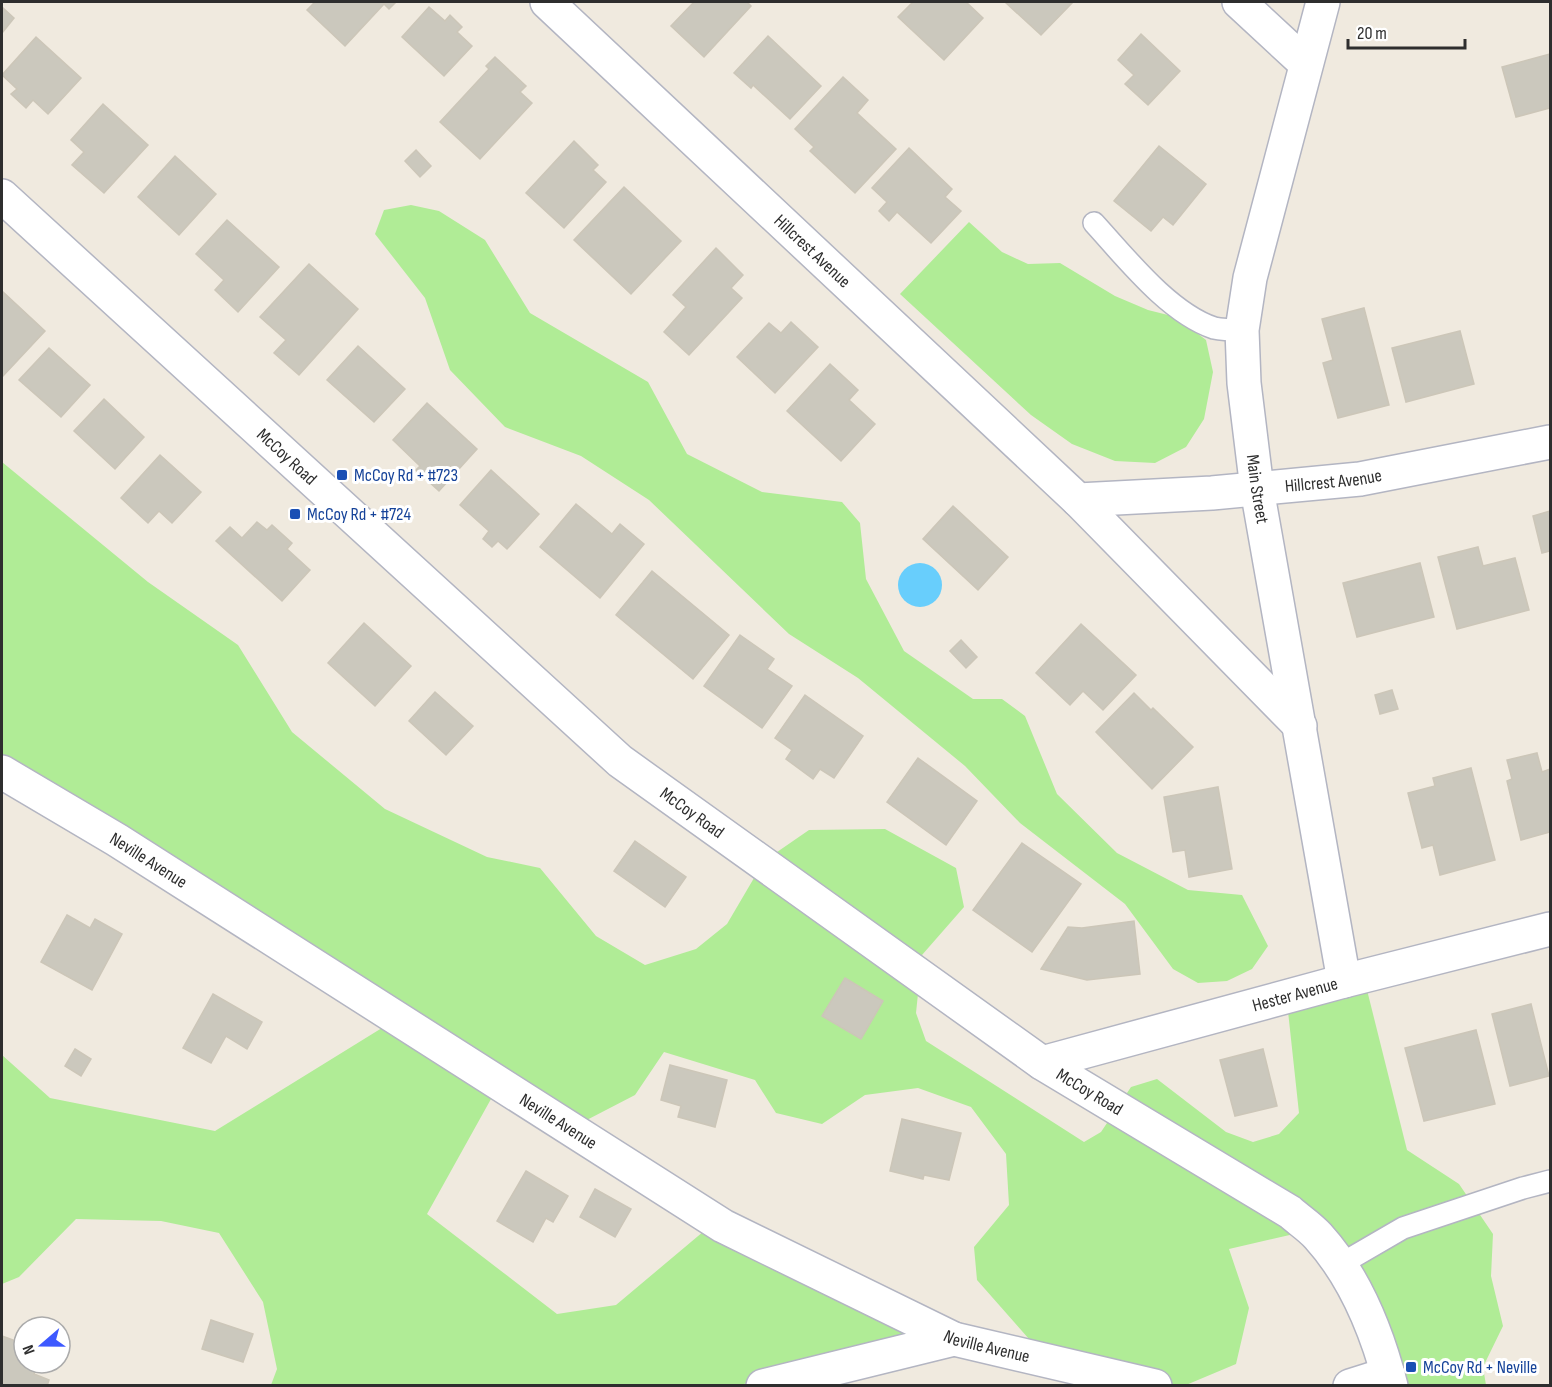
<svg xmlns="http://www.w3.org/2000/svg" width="1552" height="1387" font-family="'Sofia Sans Condensed',sans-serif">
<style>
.green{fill:#b0ec96}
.water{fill:#68cefc}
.building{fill:#cbc8bd;stroke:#ccc6b8;stroke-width:1.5}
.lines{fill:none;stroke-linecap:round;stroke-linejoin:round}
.service-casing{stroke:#b3b5c2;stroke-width:24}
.minor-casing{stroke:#b3b5c2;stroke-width:36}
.tertiary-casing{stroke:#b3b5c2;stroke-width:36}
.service{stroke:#fff;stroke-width:21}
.minor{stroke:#fff;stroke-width:33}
.tertiary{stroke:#fff;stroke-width:33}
.transit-dot{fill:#1a4fb4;stroke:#fff;stroke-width:2}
.labels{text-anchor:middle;stroke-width:6;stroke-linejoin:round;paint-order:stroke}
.street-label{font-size:18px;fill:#2e2e2e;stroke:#fff}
.transit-label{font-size:18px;fill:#164399;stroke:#fff;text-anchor:start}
</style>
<rect width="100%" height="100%" fill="#f0eadf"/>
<g class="green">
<polygon points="411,205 439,211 485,240 530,313 648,382 687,454 762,492 842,502 860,523 866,579 904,651 973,699 1002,699 1025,716 1057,794 1117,853 1188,890 1242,895 1268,946 1252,969 1227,981 1198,983 1173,969 1125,904 1020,823 965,766 858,678 789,634 649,500 581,456 505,427 450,370 425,298 375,234 384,210"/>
<polygon points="969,222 1002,252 1028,264 1060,263 1115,296 1148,310 1176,317 1206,340 1213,372 1204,419 1186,447 1155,463 1115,461 1072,444 1031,415 900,294"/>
<polygon points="2,462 148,582 238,645 292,732 385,809 487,857 540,868 596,936 645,965 696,949 727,924 764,861 809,830 885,829 956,868 964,907 922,955 916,1013 926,1041 1084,1142 1101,1132 1131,1087 1157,1079 1226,1132 1253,1142 1279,1134 1299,1113 1287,1002 1365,982 1407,1150 1459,1184 1493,1234 1491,1276 1503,1326 1483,1367 1486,1385 1401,1385 1316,1229 1229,1249 1249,1308 1236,1364 1186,1385 1177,1386 1044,1356 977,1280 974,1247 1009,1205 1006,1154 971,1107 918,1088 865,1095 822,1124 776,1113 755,1080 664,1052 635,1095 579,1124 2,763"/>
<polygon points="390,1023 496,1090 427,1214 557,1314 616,1305 710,1226 925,1336 740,1385 271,1385 277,1369 263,1302 219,1233 161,1221 76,1219 19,1277 2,1284 2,1055 50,1098 215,1131"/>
</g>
<circle class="water" cx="920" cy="585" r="22"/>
<g class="building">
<polygon points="315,2 396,2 389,9 384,4 345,46 307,10"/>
<polygon points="694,2 747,2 751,6 704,57 671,26"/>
<polygon points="913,2 966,2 983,18 944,60 898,17"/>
<polygon points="1005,2 1073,2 1041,35"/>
<polygon points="2,7 14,18 2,33"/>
<polygon points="429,7 445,21 450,15 462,27 457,32 472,46 444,76 402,37"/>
<polygon points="1141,34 1180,71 1148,105 1125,84 1134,75 1118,60"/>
<polygon points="768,36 821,86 790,119 753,85 751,88 734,73"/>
<polygon points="36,37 81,78 48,114 33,100 26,108 11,94 17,89 2,75"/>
<polygon points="1550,54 1550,108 1516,117 1502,67"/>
<polygon points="495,57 526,86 520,92 532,103 480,159 440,122 489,69 486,66"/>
<polygon points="843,77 868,100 857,113 896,149 855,193 810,151 814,147 795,129"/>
<polygon points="103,104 148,145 104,193 72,165 84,152 71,140"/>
<polygon points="574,141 598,165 593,170 606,182 564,228 526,193"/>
<polygon points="1159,146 1206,184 1173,225 1163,217 1151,231 1114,201"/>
<polygon points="909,148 952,189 945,197 961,211 931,243 897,212 889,221 879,211 887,202 872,188"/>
<polygon points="416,150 431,166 420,177 405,161"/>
<polygon points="175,156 216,194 179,235 138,197"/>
<polygon points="624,187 681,241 631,294 574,240"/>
<polygon points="227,220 279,267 238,312 215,290 224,280 196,254"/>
<polygon points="716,248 743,275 731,288 742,298 689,355 664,332 686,307 673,295"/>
<polygon points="309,264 358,309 299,375 274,353 286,340 260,317"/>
<polygon points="2,291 45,331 3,376 2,374"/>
<polygon points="1364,308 1389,405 1338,418 1323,363 1333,360 1322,319"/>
<polygon points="791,322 818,347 775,393 737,357 769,323 781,333"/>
<polygon points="1460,331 1474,384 1406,402 1392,348"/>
<polygon points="358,346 405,389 374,422 327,380"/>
<polygon points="49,348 90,385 61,417 19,380"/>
<polygon points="830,364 858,390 849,400 875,424 841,461 787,411"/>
<polygon points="104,399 144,437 115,469 74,431"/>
<polygon points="427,403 477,449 439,491 416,470 420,466 393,440"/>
<polygon points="160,455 201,492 172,523 159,511 148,523 121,498"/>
<polygon points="491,470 539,514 507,549 498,541 492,547 483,539 489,531 460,505"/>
<polygon points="576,504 612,534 620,524 644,544 600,598 540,547"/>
<polygon points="953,506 1008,557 978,590 923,539"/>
<polygon points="1550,511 1550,551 1542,553 1533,516"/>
<polygon points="257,522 267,530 272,525 292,543 287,549 310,570 282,601 216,541 230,527 242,538"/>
<polygon points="1478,547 1483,566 1515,558 1529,610 1457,629 1438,557"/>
<polygon points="1420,563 1434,617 1357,637 1343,583"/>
<polygon points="652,571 729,635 693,679 616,615"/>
<polygon points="364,623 411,666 375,706 328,663"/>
<polygon points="1081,624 1136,675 1103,710 1083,691 1070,705 1036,673"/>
<polygon points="740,635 774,659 767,669 792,686 762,728 704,686"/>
<polygon points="961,640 977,657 966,668 950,651"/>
<polygon points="1392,690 1398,709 1380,714 1375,695"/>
<polygon points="435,692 473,726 446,755 409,721"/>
<polygon points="1134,693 1151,710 1153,708 1193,747 1152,789 1096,732"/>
<polygon points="805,695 863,736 834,778 820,769 813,779 786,759 792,750 775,738"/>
<polygon points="1537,753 1542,772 1550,769 1550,832 1521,840 1507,781 1512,779 1507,760"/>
<polygon points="918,758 977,801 946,845 887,802"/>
<polygon points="1471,768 1495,860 1440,875 1433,845 1422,848 1408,793 1435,786 1433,778"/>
<polygon points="1218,787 1232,869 1189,877 1185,850 1173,852 1164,797"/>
<polygon points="635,841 686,877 665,907 614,871"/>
<polygon points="1022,843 1081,884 1032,952 973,910"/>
<polygon points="67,915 90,928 95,919 122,934 92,990 41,962"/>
<polygon points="1134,921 1140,974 1087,980 1041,969 1068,927 1082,928"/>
<polygon points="845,978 883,1001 861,1039 822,1016"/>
<polygon points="213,994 262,1022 247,1049 226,1036 211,1063 183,1048"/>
<polygon points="1531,1004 1549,1076 1510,1086 1492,1014"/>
<polygon points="1476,1030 1495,1104 1424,1121 1405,1048"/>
<polygon points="75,1049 91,1059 81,1076 65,1066"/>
<polygon points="1263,1049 1277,1106 1235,1116 1220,1060"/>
<polygon points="670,1065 727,1080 715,1127 678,1117 681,1106 661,1100"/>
<polygon points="902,1119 961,1133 949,1180 924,1175 923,1179 890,1171"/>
<polygon points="526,1171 568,1196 553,1222 546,1218 533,1242 497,1221"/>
<polygon points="595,1189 631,1209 615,1237 580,1217"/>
<polygon points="211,1320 253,1334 243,1362 202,1349"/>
<polygon points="2,1336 24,1344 24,1363 38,1363 34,1374 49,1380 47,1386 2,1386"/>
</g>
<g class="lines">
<g class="service-casing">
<g id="service">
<path d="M1094,223C1126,258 1169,313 1214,328C1223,330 1234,330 1242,330"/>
<polyline points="1341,1264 1403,1228 1523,1188 1550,1181"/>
</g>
</g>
<g class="minor-casing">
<g id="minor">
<path id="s1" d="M547,2L1078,500L1212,493L1360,479L1550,442"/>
<polyline points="1239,2 1306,64"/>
<path id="s2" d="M1323,2L1250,278L1242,330L1244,383L1257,489L1344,981"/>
<polyline points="1078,500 1300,726"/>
<path id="s3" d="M1042,1063L1344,981L1550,929"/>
<polyline points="763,1386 954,1339"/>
</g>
</g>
<g class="tertiary-casing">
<g id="tertiary">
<path id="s4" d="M2,196L620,761L1042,1063L1290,1212C1299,1220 1310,1227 1318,1236C1356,1278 1377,1331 1391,1386"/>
<path id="s5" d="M2,772L117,840L723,1226L954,1339L1155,1386"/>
<polyline points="1350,1386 1388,1374"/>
</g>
</g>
<use href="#service" class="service"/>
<use href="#minor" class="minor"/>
<use href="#tertiary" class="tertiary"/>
</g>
<g class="transit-dot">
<rect x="336" y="469" width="12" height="12" rx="3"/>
<rect x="289" y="508" width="12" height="12" rx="3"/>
<rect x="1405" y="1361" width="12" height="12" rx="3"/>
</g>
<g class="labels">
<g class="street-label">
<text dy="6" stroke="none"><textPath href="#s1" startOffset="364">Hillcrest Avenue</textPath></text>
<text dy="6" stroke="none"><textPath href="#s4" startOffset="386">McCoy Road</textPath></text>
<text dy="6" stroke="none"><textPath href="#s1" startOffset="984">Hillcrest Avenue</textPath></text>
<text dy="6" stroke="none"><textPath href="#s2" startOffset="498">Main Street</textPath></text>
<text dy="6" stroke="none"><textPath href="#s4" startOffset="926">McCoy Road</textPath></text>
<text dy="6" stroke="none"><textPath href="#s5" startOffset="171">Neville Avenue</textPath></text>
<text dy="6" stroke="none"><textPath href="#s3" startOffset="262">Hester Avenue</textPath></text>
<text dy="6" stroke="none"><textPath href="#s4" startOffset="1412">McCoy Road</textPath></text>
<text dy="6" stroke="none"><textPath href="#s5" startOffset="657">Neville Avenue</textPath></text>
<text dy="6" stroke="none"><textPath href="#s5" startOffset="1143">Neville Avenue</textPath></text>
</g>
<g class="transit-label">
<text x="354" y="481">McCoy Rd + #723</text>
<text x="307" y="520">McCoy Rd + #724</text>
<text x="1423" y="1373">McCoy Rd + Neville</text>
</g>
</g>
<rect width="1552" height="1387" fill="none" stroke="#2e2e2e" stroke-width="6"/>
<g transform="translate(42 1345) rotate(250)"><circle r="28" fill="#ffffff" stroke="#ababab" stroke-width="1.5"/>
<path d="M0-4.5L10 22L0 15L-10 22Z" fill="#3d59ff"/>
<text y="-9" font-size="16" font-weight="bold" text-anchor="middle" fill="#2e2e2e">N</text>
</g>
<path d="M1348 39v9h117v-9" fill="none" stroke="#2e2e2e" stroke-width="3"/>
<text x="1357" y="39" font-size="18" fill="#2e2e2e" stroke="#ffffff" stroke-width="4.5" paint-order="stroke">20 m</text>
</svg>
